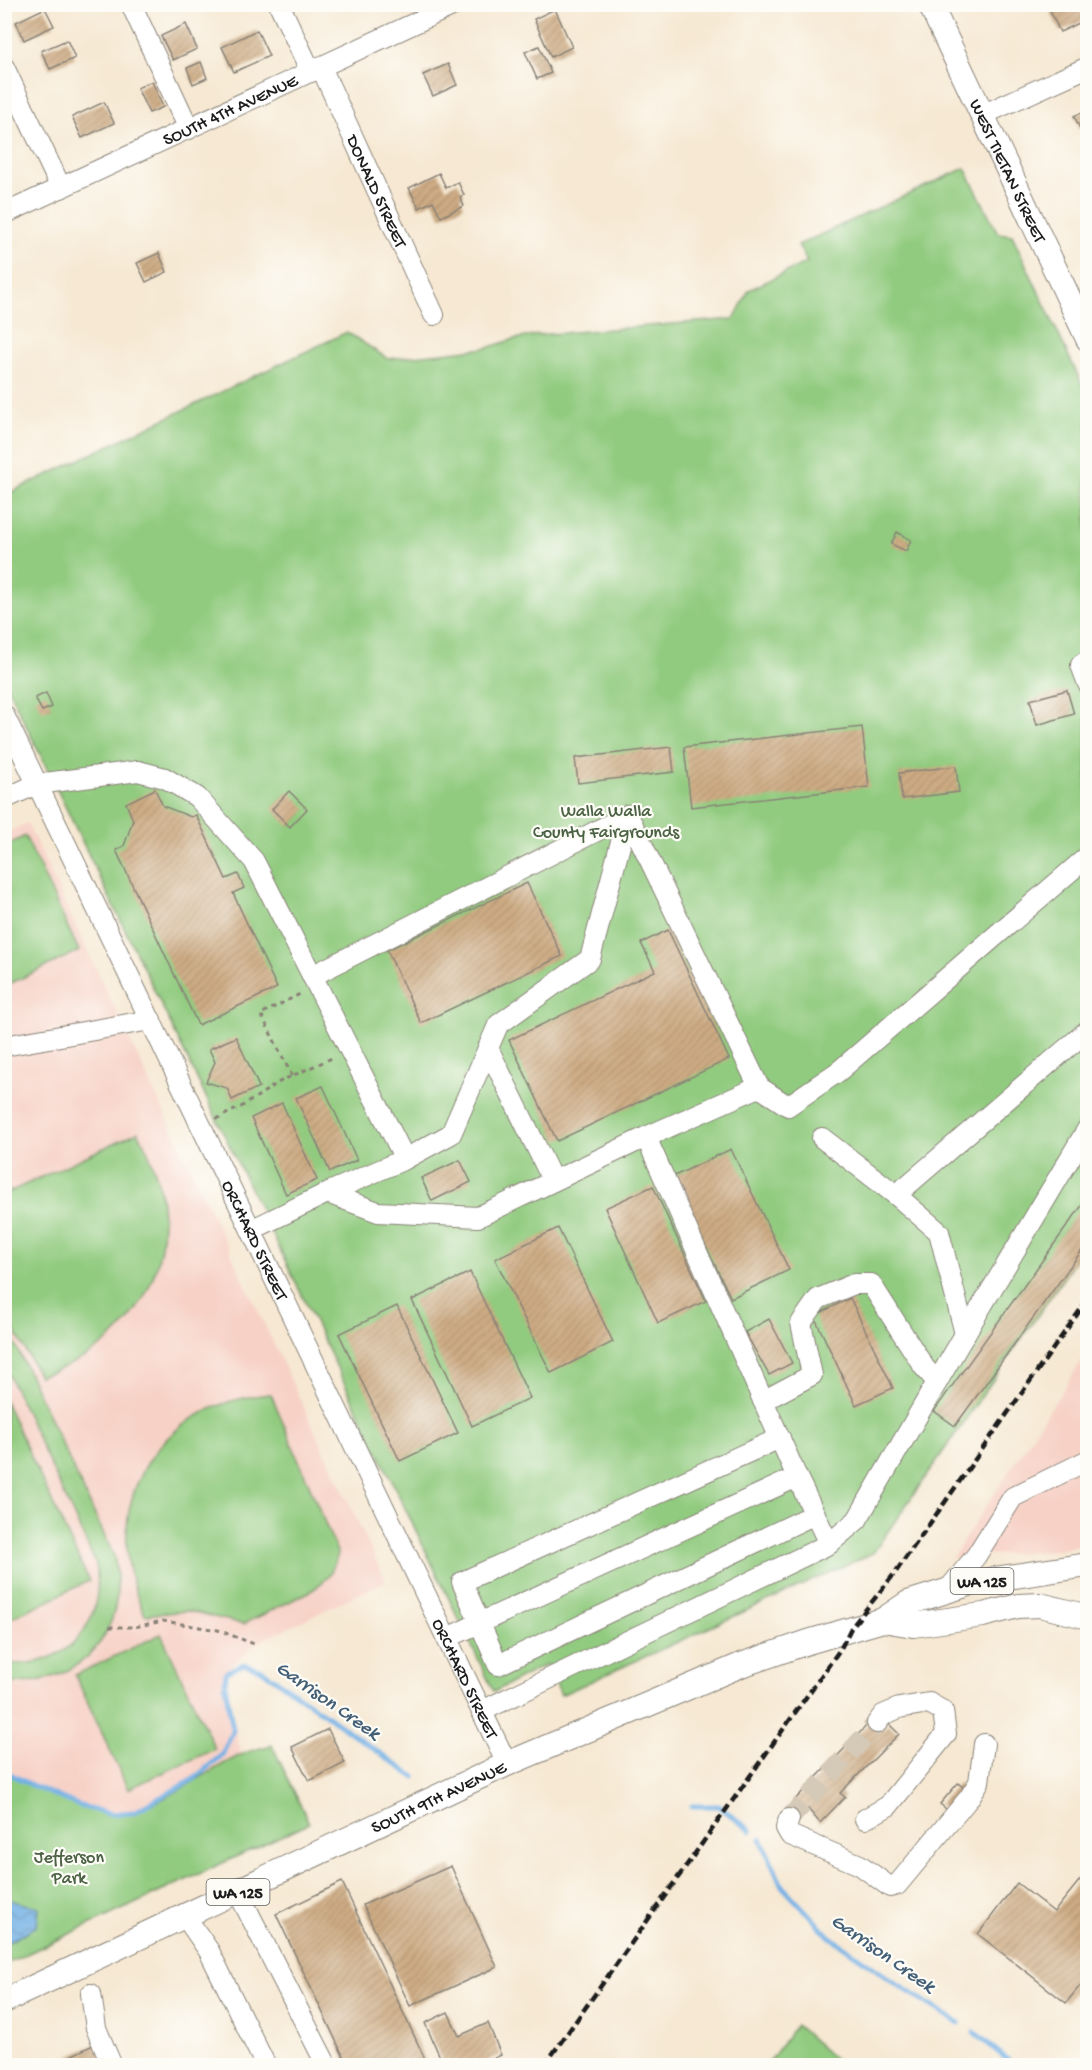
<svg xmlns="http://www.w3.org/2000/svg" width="1092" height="2070" font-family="'Gochi Hand',sans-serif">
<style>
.built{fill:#f7d1c6}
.park{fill:#91cb7f;stroke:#56744e;stroke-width:1.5}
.water{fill:url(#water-waves);stroke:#476680;stroke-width:1.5}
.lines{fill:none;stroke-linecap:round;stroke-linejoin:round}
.stream{stroke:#72b0e5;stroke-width:5}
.building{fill:url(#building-hatch)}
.minor-tunnel{stroke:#d5c9b7;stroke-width:20;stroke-dasharray:20 10;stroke-linecap:butt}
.minor-casing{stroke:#898277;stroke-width:22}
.major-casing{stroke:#898277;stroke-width:26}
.path{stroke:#898277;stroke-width:3;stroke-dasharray:4.5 4.5;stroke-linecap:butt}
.minor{stroke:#fff;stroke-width:20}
.major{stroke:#fff;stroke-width:24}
.rail{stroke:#1c1c1c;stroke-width:4.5;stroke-dasharray:9 4.5;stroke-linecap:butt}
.labels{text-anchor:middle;stroke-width:4.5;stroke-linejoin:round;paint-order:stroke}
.shield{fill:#fdfcf7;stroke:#605f5e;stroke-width:1.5}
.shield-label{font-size:16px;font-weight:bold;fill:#1c1c1c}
.street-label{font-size:18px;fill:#1c1c1c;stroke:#fdfcf7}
.park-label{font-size:18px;fill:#4b6244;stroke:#fdfcf7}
.water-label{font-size:20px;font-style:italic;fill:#435f76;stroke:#fdfcf7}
</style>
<defs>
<pattern id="water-waves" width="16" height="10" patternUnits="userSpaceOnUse" patternTransform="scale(1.5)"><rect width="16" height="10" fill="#72b0e5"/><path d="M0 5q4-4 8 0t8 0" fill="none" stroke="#5d8eb9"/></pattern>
<pattern id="building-hatch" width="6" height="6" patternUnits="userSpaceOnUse" patternTransform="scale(1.5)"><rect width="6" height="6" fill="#ceac84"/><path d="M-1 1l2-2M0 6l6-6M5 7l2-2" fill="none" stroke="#b09371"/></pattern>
</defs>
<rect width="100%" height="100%" fill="#fdfcf7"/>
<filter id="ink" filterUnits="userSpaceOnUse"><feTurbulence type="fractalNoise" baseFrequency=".0167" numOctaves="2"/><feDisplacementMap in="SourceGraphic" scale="12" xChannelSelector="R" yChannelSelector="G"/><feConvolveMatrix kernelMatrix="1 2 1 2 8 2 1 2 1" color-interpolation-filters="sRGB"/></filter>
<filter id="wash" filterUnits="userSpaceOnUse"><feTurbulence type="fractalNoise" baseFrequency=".008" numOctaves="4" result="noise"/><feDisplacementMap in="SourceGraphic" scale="24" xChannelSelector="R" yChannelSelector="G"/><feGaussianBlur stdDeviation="1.35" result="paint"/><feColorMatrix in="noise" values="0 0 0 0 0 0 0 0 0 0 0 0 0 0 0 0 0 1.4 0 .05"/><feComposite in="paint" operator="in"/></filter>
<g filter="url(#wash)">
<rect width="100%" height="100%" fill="#f6e8d2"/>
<g class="built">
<polygon points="27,823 386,1581 254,1644 226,1672 225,1685 241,1754 134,1812 110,1814 80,1806 35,1787 5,1771 4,834"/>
<polygon points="1087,1353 1087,1540 1079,1546 1059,1550 952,1558"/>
</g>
<g class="park">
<polygon points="965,168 998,233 1012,235 1087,395 1087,1244 873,1553 561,1695 547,1664 494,1692 5,682 5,495 347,332 388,359 486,348 515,339 538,335 734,319 749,290 807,262 798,245"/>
<polygon points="25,836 79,951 5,986 5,846"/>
<path d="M138,1132C195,1233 151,1345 39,1376L5,1312V1194Z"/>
<path d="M4,1320L114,1556C131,1632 81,1687 5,1683V1663C67,1670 106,1624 96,1564L5,1367Z"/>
<path d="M271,1394L338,1554L330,1575L313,1590L244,1624L188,1611L145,1615C94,1509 153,1403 271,1394Z"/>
<polygon points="5,1401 89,1581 5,1621 4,1621"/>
<polygon points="161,1634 215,1749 128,1789 75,1675"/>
<path d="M272,1745L309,1823L5,1964L4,1771C30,1785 83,1813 112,1814C151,1816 204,1771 241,1755C250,1750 261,1748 272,1745Z"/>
<polygon points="796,2025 841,2065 767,2065"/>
</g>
<polygon class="water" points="5,1899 39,1908 37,1926 5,1944"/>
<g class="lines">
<g class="stream">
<polyline points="4,1771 35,1787 80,1806 110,1814 134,1812 194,1779 222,1755 233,1730 225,1685 226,1672 244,1664 262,1670 414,1777"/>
<polyline points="692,1806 719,1806 751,1831"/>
<polyline points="761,1839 782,1886 829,1936 901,1987 959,2023"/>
<polyline points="974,2032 1015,2066"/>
</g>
</g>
<g id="blocks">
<g class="building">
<polygon points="1047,4 1088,4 1088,19 1060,32"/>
<polygon points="45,8 54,26 24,40 16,22"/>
<polygon points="555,9 572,47 551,57 534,19"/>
<polygon points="186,24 197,49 173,60 161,36"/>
<polygon points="257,30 269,56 234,72 222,47"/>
<polygon points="67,40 75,58 50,69 41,51"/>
<polygon points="539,46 551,73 537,79 525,52"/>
<polygon points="201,62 207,78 193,84 187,68"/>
<polygon points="448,64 457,85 433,96 423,75"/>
<polygon points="152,81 163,107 149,113 137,88"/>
<polygon points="104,102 114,123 82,138 72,117"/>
<polygon points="1088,110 1088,145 1074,116"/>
<polygon points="439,173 446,188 458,182 464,195 460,197 464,206 441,217 433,201 419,208 409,188"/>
<polygon points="159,253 167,272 146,282 137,263"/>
<polygon points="897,532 911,540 906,551 891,544"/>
<polygon points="1067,690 1074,714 1037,725 1030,700"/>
<polygon points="46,693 52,707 42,711 35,698"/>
<polygon points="862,727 869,787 691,807 684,747"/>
<polygon points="671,747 674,772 578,783 575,758"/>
<polygon points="956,766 959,792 902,799 899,773"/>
<polygon points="155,789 163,806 191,817 196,815 226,879 238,874 244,888 233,893 277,988 198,1025 116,850 124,846 133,820 126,803"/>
<polygon points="289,791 307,809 290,827 272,809"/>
<polygon points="527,883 562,956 421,1023 387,950"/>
<polygon points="668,930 729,1059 557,1141 509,1040 655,971 641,943"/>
<polygon points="236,1037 259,1087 232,1100 227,1088 206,1082 215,1062 209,1049"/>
<polygon points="323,1086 357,1160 330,1172 296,1098"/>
<polygon points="282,1103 317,1180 286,1194 251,1118"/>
<polygon points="731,1149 789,1270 731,1298 672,1177"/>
<polygon points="460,1160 471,1182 432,1201 421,1178"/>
<polygon points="653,1186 706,1301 658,1323 605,1208"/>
<polygon points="1088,1197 1088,1242 955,1426 934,1411"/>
<polygon points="558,1228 613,1342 551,1373 495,1259"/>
<polygon points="470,1272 530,1398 472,1426 412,1300"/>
<polygon points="850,1298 893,1388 856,1405 814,1316"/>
<polygon points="397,1306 458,1433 400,1461 339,1334"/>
<polygon points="769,1319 792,1363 769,1375 745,1332"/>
<polygon points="873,1719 884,1730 889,1724 899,1734 840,1793 845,1797 820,1823 808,1809 795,1824 783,1812"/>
<polygon points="328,1729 345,1763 309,1781 292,1747"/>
<polygon points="958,1783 969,1792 951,1813 940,1804"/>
<polygon points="451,1866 497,1967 410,2006 363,1905"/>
<polygon points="1088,1870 1088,1976 1066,2003 978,1934 1017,1883 1054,1912"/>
<polygon points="342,1882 425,2059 411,2066 348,2066 276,1914"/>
<polygon points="448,2012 459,2036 488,2023 501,2055 477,2066 444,2066 425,2023"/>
<polygon points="97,2043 107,2066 68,2066 64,2059"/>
</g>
</g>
</g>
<g filter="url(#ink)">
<use href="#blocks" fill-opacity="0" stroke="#898277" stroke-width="1.5"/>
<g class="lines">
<polyline class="minor-tunnel" points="789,1819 877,1723"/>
<g class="minor-casing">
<g id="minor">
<polyline points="131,4 189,129"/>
<polyline points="279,4 311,72"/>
<polyline points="4,67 61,188"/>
<path id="s1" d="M321,67L434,315"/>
<polyline points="982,115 1088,67"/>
<path id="s2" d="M4,214L456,4"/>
<polyline points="1088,660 1081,665 1088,684"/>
<path id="s3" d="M4,715L507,1764"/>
<polyline points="4,799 37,784 138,771 165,778 197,797 254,861 405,1159 327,1193 251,1230"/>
<polyline points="312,976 628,815"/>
<polyline points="4,1046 151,1020"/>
<polyline points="488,1048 553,1181"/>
<polyline points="759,1087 788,1106 839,1071 1088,856"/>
<polyline points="646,1137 797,1477 829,1544 857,1520 965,1334 1088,1128"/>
<polyline points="822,1138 896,1195 939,1232 965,1334"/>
<polyline points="405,1159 451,1134 498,1025 590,959 628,815"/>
<polyline points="327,1193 378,1212 478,1217 646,1137 759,1087 628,815"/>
<polyline points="896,1195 1088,1030"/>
<polyline points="763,1401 812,1375 801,1323 818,1299 854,1284 871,1284 924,1367 937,1382"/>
<polyline points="780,1438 462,1582 498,1665 815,1514"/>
<polyline points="947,1591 976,1556 1013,1497 1088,1460"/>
<polyline points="447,1638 797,1477"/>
<polyline points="482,1711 829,1544"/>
<polyline points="789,1819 786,1828 790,1835 860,1865 890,1887 897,1885 969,1798 979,1782 984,1744"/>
<polyline points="865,1819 888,1806 946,1734 943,1711 929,1703 899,1708 883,1715 877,1723"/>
<polyline points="238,1892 327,2066"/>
<polyline points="185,1916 209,1951 266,2066"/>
<polyline points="91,1994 96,2028 112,2066"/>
</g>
</g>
<g class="major-casing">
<g id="major">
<path id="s4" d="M930,4L1088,339"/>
<polyline points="883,1620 913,1625 983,1615 1018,1606 1040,1605 1088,1617"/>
<path id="s5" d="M4,2001L507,1764L741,1665L808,1642L883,1620L908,1603L975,1582L1088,1565"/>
</g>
</g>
<g class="path">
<polyline points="292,1076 261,1014 302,993"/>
<polyline points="216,1119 241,1107 281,1081 334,1057"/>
<polyline points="109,1627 134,1627 163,1621 218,1630 254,1644"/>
</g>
<use href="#minor" class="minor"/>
<use href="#major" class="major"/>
<polyline class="rail" points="544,2066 841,1648 851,1628 895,1573 1088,1299"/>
</g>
</g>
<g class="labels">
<g class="shield">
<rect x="950.5" y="1568" width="63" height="26" rx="4.5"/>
<rect x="206.5" y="1879" width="63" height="26" rx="4.5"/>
</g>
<g class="shield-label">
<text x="982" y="1587">WA 125</text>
<text x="238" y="1898">WA 125</text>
</g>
<g class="street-label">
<text dy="6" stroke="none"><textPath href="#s2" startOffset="249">SOUTH 4TH AVENUE</textPath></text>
<text dy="6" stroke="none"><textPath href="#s4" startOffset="184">WEST TIETAN STREET</textPath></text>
<text dy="6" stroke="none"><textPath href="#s1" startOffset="136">DONALD STREET</textPath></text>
<text dy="6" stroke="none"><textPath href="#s3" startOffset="582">ORCHARD STREET</textPath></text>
<text dy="6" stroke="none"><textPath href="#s3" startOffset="1068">ORCHARD STREET</textPath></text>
<text dy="6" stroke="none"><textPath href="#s5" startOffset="480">SOUTH 9TH AVENUE</textPath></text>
</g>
<g class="park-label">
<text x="606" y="816">Walla Walla<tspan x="606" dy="21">County Fairgrounds</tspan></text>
<text x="69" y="1862">Jefferson<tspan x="69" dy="21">Park</tspan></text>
</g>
<g class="water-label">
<text transform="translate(329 1699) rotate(35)" y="7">Garrison Creek</text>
<text transform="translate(884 1952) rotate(35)" y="7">Garrison Creek</text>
</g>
</g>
<rect width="1092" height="2070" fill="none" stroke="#fdfcf7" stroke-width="24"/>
</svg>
